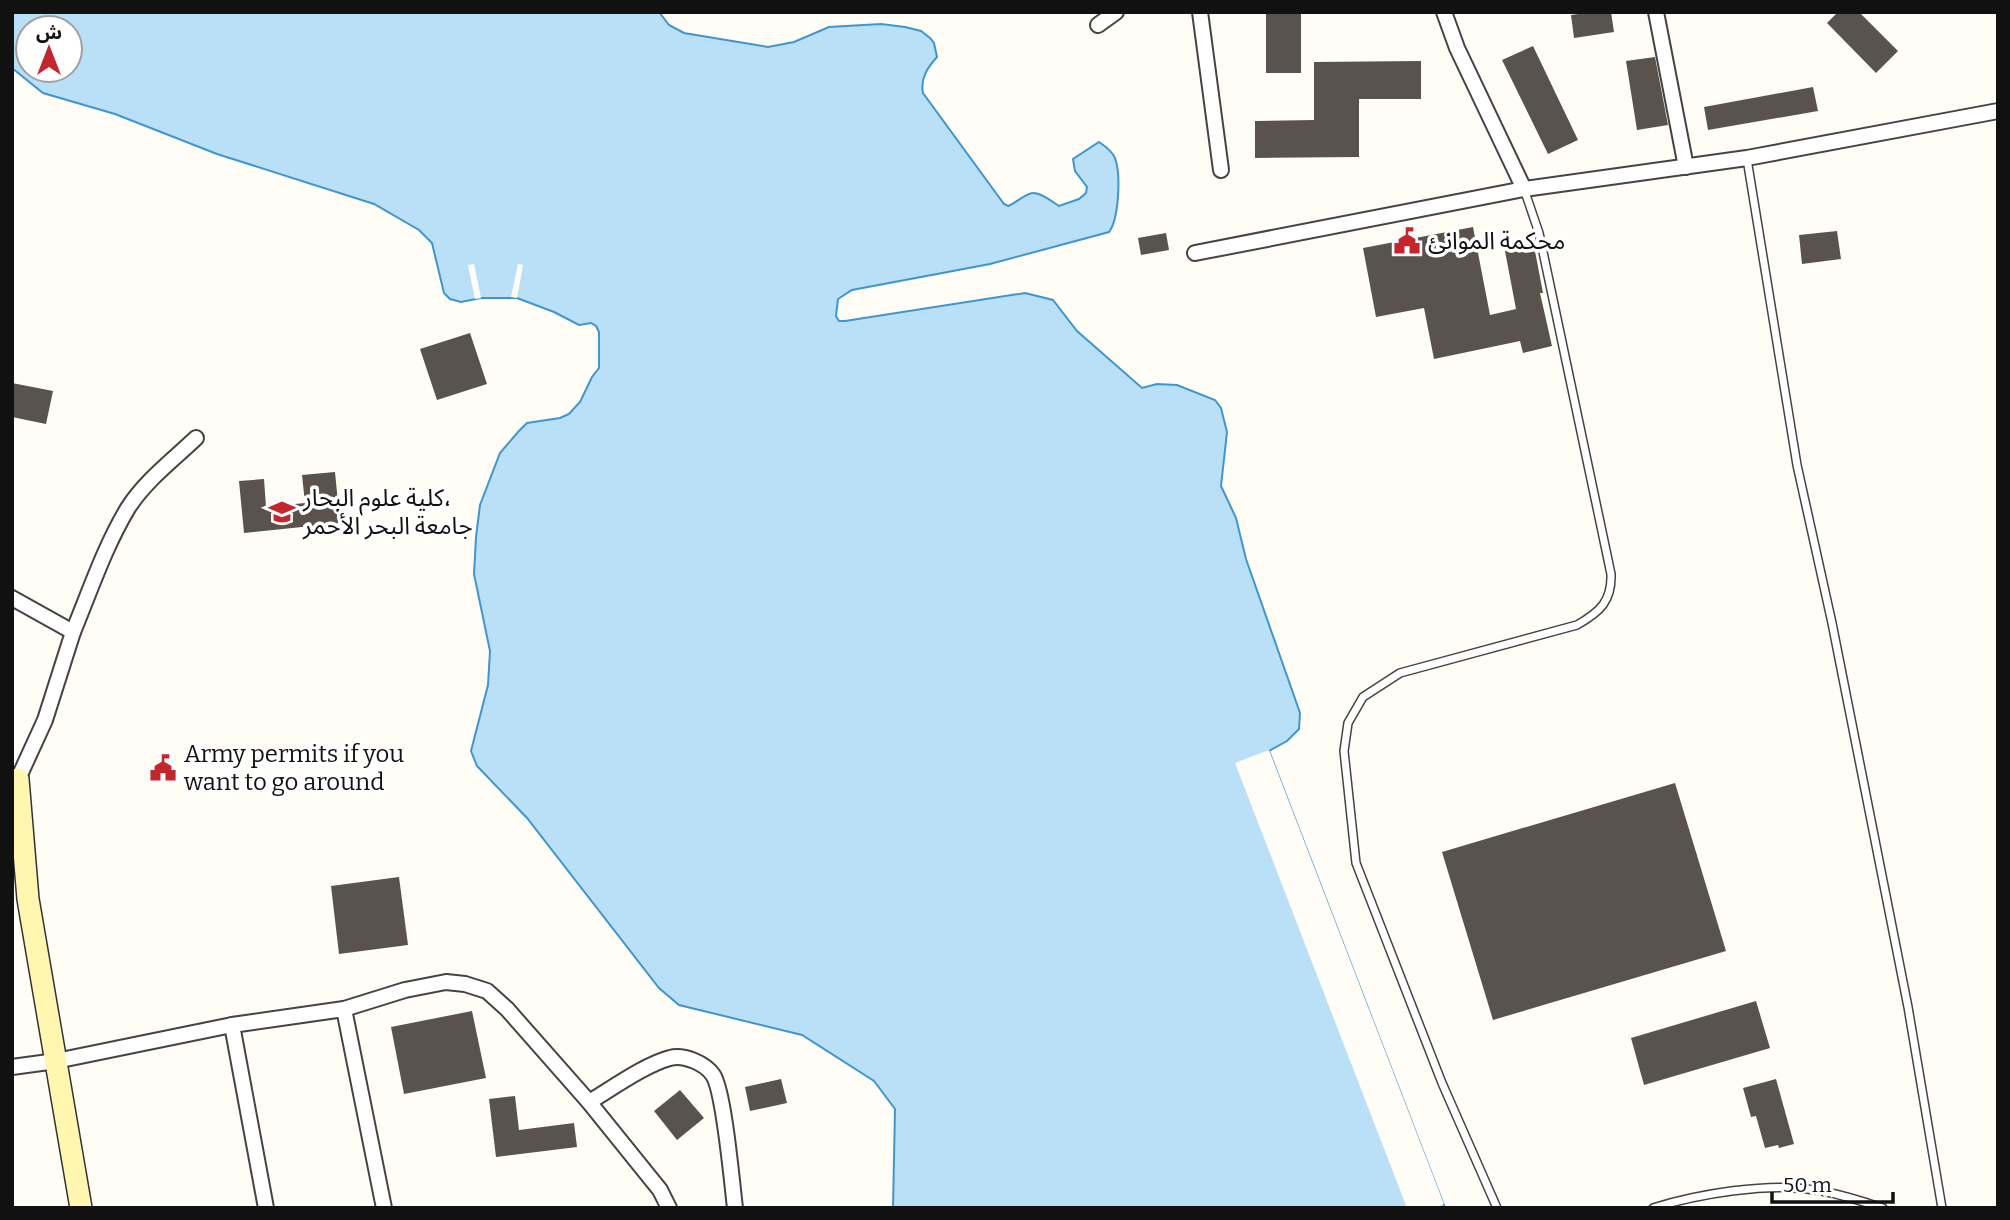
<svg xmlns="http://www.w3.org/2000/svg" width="2010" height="1220" font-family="Bitter,'Noto Sans Arabic',serif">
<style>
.water{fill:#b9e0f7;stroke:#3f96cf;stroke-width:2;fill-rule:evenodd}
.pier{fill:#fffdf5}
.building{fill:#5a524d}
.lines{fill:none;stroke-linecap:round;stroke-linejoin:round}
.lane-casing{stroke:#444;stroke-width:10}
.street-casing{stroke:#444;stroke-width:18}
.secondary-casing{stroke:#333;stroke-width:24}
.lane{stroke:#fff;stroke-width:7}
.street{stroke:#fff;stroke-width:14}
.secondary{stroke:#fff6b0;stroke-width:21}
.labels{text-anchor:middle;stroke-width:7;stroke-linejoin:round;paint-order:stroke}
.poi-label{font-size:24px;fill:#111;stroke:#fff;text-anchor:start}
</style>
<rect width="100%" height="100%" fill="#fffdf5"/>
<path class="water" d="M12,12H659L669,25L684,33L768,47L794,42L829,27L881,24L905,27L921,31L930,38L934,43L937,57C928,67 920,78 923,93L1004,204L1008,206C1016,203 1026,193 1033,193C1040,192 1053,202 1059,206L1079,199L1086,193L1087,187L1075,171L1073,159L1099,142C1105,146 1112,151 1115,158C1121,174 1119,219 1109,232L990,264L852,290L838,299L836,316L839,321H845L1025,293L1053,300L1077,331L1142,388L1157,384L1177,385L1215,400L1221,408L1227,432L1221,486L1236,518L1246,559L1300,713L1299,729L1287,741L1269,751L1445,1208H893L895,1109L874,1081L802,1035L679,1005L659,988L527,818L477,766L471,751L488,685L490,651L474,574L476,537L480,505L500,453L518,432L527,423L560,418L569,414L580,402L592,377L599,368V332L596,326L591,323L579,325L554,312L517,298H481L461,302L450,299L444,293L432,243L419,230L374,204L217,154L115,114L43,93L12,68ZM28,28H70V70H28Z"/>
<g class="pier">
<polygon points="474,264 481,298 475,299 468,265"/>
<polygon points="518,264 523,265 517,298 511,297"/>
<polygon points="1269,750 1444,1204 1434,1208 1407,1208 1235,763"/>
</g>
<g class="building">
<rect x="1266" y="12" width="35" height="61"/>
<polygon points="1593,12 1611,12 1614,32 1574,38 1571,15"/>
<polygon points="1838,12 1859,12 1898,51 1876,73 1827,23"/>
<polygon points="1533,46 1578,140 1548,154 1502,60"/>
<polygon points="1655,57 1668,125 1637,130 1626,61"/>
<polygon points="1421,61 1421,99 1359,99 1359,157 1255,158 1255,121 1314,120 1314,62"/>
<polygon points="1813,87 1818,111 1708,130 1704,107"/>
<polygon points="1473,227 1490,315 1516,309 1505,251 1534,246 1543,293 1540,293 1552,346 1523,353 1520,341 1434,359 1424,308 1376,317 1363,248"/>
<polygon points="1837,231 1841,259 1802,264 1799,235"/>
<polygon points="1166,233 1169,250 1141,255 1138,238"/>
<polygon points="470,333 487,384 437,400 420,349"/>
<polygon points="12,383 53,391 46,424 12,417"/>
<polygon points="335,472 340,523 244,533 239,481 264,479 266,507 305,503 302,475"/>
<polygon points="1675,783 1726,951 1493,1020 1442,852"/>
<polygon points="399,877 408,945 339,954 331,886"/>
<polygon points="1756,1001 1770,1048 1644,1085 1631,1038"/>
<polygon points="472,1011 486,1078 404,1094 391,1027"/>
<polygon points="781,1079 787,1103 750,1111 745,1087"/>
<polygon points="1776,1079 1794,1144 1779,1148 1778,1145 1765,1148 1756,1116 1751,1117 1743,1088"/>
<polygon points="680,1090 704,1118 677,1140 654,1111"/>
<polygon points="515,1096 519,1130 574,1123 577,1147 496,1157 489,1099"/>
</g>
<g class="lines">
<g class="lane-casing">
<g id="lane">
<polyline points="1747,159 1797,465 1832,623 1908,1007 1942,1208"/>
<path d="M1497,1208L1442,1083L1356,863L1344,751L1348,723L1363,697L1400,673L1577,625C1600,612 1612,601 1611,574L1539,233L1524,189"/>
<path d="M1653,1208C1698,1194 1768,1182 1815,1190C1838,1193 1861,1201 1883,1208"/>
</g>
</g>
<g class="street-casing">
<g id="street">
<polyline points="1200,12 1221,170"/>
<polyline points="1444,12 1457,48 1524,189 1747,158 1998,111"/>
<polyline points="1656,12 1686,167"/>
<polyline points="1098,25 1116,12"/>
<polyline points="1195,253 1524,189"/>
<polyline points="12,598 73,632 45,720 18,779"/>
<path d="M73,632C90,591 105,546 128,508C145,481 173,460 196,438"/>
<polyline points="344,1009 384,1208"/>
<polyline points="232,1025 266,1208"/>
<polyline points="12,1067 56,1061 232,1025 344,1009 405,990 446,982 465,984 487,991 507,1009 589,1102 660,1190 669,1208"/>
<path d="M589,1102C611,1089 646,1064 670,1058C683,1054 705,1063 713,1075C724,1091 732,1183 735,1208"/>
</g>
</g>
<g class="secondary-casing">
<polyline id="secondary" points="12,780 18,779 28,899 81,1208"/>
</g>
<use href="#lane" class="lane"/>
<use href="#street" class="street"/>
<use href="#secondary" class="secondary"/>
</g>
<defs>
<g id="civic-bare" transform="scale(2.1)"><path d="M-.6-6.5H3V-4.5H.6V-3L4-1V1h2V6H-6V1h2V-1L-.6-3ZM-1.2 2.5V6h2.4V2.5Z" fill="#c4262e" stroke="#fff" stroke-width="2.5" paint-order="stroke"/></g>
<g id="university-bare" transform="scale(2.1)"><path d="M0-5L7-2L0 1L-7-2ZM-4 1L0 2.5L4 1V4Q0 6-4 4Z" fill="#c4262e" stroke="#fff" stroke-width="2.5" paint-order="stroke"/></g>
</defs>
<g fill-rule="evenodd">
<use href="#civic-bare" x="1407" y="241"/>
<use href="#university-bare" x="282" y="512"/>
<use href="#civic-bare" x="163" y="768"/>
</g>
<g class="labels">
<g class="poi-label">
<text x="1428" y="249">محكمة الموانئ</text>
<text x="303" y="506">كلية علوم البحار،<tspan x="303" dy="28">جامعة البحر الأحمر</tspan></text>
<text x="184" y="762">Army permits if you<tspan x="184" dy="28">want to go around</tspan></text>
</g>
</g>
<rect width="2010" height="1220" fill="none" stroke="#111111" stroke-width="28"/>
<g transform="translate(49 49)"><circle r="33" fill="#ffffff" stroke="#a0a0a0" stroke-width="2"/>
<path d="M0-5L12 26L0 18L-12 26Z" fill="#c4262e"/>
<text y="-10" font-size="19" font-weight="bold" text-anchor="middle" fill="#111111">ش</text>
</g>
<path d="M1772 1192v10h121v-10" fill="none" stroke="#111111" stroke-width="3.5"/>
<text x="1783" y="1192" font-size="21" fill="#111111" stroke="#ffffff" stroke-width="5" paint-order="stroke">50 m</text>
</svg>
